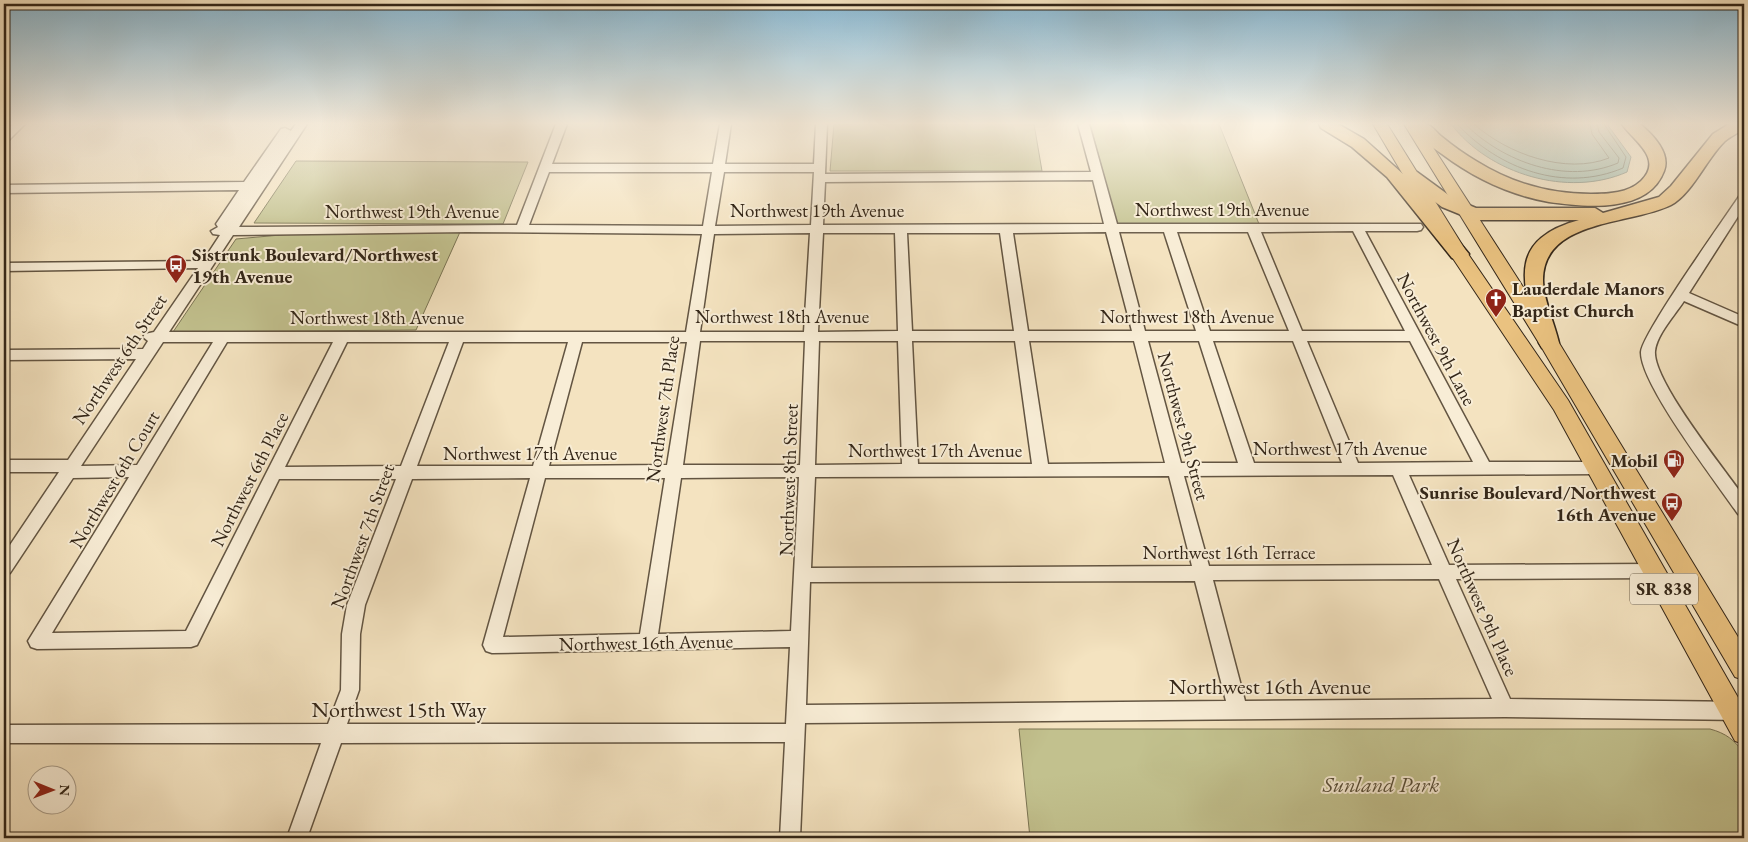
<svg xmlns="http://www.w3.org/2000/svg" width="1748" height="842" font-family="'EB Garamond',serif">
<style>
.green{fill:#c2c18e;stroke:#7a7453}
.water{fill:#9cbeb1;stroke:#728174}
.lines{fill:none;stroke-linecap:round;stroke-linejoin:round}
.shore{stroke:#687264;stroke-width:1}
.minor-casing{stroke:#635542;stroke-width:3}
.major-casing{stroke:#332618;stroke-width:2}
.highway-casing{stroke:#332618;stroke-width:3}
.minor{fill:#f8edd6;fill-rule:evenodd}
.major{fill:#eac280;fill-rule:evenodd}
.highway{fill:#eac280;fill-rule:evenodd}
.labels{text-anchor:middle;stroke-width:4;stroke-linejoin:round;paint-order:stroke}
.shield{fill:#f8edd6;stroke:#6e6251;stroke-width:1}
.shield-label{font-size:18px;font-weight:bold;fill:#332618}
.street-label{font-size:19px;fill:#332618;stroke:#f8edd6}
.poi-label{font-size:19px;font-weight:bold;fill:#332618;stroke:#f8edd6;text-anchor:start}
.near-street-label{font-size:22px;fill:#332618;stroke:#f8edd6}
.near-park-label{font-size:22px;font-style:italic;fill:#574d36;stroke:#f8edd6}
</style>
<rect width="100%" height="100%" fill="#f4e3c0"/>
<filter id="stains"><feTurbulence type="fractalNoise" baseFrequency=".004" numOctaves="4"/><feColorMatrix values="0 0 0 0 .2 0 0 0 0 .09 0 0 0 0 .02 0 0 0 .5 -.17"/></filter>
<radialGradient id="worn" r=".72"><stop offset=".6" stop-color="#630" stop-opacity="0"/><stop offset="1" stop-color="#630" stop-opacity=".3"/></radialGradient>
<g class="green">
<polygon points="834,124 1034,124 1042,171 830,171"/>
<polygon points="1090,124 1219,124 1259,224 1117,224"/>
<polygon points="296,161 528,162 503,224 254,223"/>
<polygon points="314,232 460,232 416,330 173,332 236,239"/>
<path d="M1019,729H1710C1725,733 1736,740 1744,755V838H1030Z"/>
</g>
<path class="water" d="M1451,124H1607L1631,157L1627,172C1568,198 1489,174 1451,124Z"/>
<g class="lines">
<g class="shore">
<path d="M1457,124C1499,169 1564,193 1623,168L1626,157L1604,124"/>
<path d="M1465,124C1503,162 1566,185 1618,163L1619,158L1599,132L1597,124"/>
<path d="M1474,124C1507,154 1566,175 1609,158L1592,134L1590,124"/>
</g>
<g class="minor-casing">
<g id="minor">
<polygon points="13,124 25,124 8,141 4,142 4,133"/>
<path d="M296,124H307L239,227L517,225L556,124H567L552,164H713L720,124H731L725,164H814L816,124H827L825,174L1091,172L1078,124H1089L1117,224H1421L1423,227L1421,230L1417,231H1365L1489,462H1596L1602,464L1604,468L1602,472L1596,474L1409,475L1449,565L1654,564L1660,566L1662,571L1660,576L1654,578L1456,579L1510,699L1744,702V720L1505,717L805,723L800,838H780L785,742L341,743L307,838H287L321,743H4V725L328,724L341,690L342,634L347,605L396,479H279L197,645L191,647L37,649L31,647L28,641L129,477L73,478L10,573L4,575V554L59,472H4V460H68L136,359L4,360V350L143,349L148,341L143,337L145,334L154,332L198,268L4,271V263L203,261L220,235L213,234L211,231L218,227L216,224L239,190L4,193V185L244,182L281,129L285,128L291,131L280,146ZM549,172H712L703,226L529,225ZM724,172H814L811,225L715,226ZM1093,180L1104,224L823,225L825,182ZM1353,231L1405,331H1302L1261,232ZM466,232L702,234L686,332H169L233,235ZM1106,232L1132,331H1028L1013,233ZM1119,232H1164L1196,331H1145ZM1177,232H1248L1289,331H1210ZM810,233L804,332H700L714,234ZM823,233H895L898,331L818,332ZM907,233H1000L1014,331H912ZM700,341H805L800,465H683ZM819,341H898L902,464L815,465ZM912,341H1015L1032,464H918ZM1029,341H1134L1165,463L1048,464ZM1148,341H1199L1238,463H1181ZM1213,341H1293L1342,463H1254ZM1307,341H1410L1473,462L1358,463ZM163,342H213L137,465L81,466ZM227,342H333L186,631L52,633ZM347,342H449L401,466L285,467ZM463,342H568L533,466H417ZM582,342H687L667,465L549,466ZM1393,475L1432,565L1209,566L1184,476ZM1169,476L1192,566L811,568L815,477ZM799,477L791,631L658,634L681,478ZM530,478L483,645L486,651L492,653L790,647L786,724H347L359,690L360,634L365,605L412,479ZM545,478H665L640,634L503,637ZM1439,579L1492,699L1245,701L1213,580ZM1195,581L1226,701L806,705L810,582Z"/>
<path d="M1744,194V207L1689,293L1744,317V327L1684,301C1675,315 1657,334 1655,351C1652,380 1725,470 1744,497V516L1738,514C1717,483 1640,384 1641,352C1642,334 1724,219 1740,195Z"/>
</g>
</g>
<g class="major-casing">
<g id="major">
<polygon points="1373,124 1387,124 1466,251 1568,400 1744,708 1744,744 1735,741 1554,410 1450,254"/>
<polygon points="1404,124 1418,124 1556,338 1744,647 1744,680 1735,677 1542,348"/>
</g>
</g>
<g class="highway-casing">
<g id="highway">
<path d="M1319,124H1338L1364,139L1403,174L1411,171L1417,172L1454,199L1476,208H1595L1603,213L1659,197L1671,186L1713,134L1729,124H1744V129C1738,133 1731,136 1725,141C1707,158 1692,194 1671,205C1631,225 1543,219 1543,280C1543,298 1555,325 1559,343L1556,348L1549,350L1542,348L1539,343C1524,285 1504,241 1579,220H1474L1442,207L1411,184L1469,254L1466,258L1459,260L1452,258L1387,177L1352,147L1321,128Z"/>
<path d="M1409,124C1414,124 1423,122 1428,125C1433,127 1437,133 1442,137C1453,146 1464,154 1476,161C1511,183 1550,194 1591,194C1609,194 1628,193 1641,181C1665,158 1631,139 1622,124H1640C1653,135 1671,153 1664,171C1648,214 1585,207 1549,202C1510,195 1474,178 1442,154C1431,146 1416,136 1409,124Z"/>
</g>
</g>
<use href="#minor" class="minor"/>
<use href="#major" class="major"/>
<use href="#highway" class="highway"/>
</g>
<linearGradient id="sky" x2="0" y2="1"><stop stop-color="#89b8d2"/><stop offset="0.51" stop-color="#faf2e3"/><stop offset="1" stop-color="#faf2e3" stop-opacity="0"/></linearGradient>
<rect width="1748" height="242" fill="url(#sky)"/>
<defs>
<g id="bus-pin" transform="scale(1.125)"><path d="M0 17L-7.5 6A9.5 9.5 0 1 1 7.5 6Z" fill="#8f2418" stroke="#f8edd6"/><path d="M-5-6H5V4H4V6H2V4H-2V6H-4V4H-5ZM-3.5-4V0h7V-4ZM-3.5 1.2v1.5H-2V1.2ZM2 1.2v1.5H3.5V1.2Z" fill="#fff"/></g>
<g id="church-pin" transform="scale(1.125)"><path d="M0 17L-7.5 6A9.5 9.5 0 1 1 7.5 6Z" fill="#8f2418" stroke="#f8edd6"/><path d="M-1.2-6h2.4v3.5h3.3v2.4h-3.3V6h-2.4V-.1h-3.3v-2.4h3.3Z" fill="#fff"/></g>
<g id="fuel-pin" transform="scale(1.125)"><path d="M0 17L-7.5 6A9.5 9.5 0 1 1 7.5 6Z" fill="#8f2418" stroke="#f8edd6"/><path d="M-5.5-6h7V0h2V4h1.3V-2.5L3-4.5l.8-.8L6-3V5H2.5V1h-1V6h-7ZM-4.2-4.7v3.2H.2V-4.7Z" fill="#fff"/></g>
</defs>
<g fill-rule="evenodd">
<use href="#bus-pin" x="176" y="265"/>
<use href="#church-pin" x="1496" y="299"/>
<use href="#fuel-pin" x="1674" y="460"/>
<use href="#bus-pin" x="1672" y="503"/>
</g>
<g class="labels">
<rect class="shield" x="1630" y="573.5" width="68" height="31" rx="4"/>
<g class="shield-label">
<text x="1664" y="595">SR 838</text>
</g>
<g class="street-label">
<text x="1222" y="216">Northwest 19th Avenue</text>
<text x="817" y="217">Northwest 19th Avenue</text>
<text x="412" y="218">Northwest 19th Avenue</text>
<text x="782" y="323">Northwest 18th Avenue</text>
<text x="1187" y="323">Northwest 18th Avenue</text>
<text x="377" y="324">Northwest 18th Avenue</text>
<text transform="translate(1437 339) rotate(62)" y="7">Northwest 9th Lane</text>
<text transform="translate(119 359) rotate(-56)" y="7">Northwest 6th Street</text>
<text transform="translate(662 409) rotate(-82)" y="7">Northwest 7th Place</text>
<text transform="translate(1184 426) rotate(75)" y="7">Northwest 9th Street</text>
<text x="1340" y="455">Northwest 17th Avenue</text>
<text x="935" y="457">Northwest 17th Avenue</text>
<text x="530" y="460">Northwest 17th Avenue</text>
<text transform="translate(114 479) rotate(-59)" y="7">Northwest 6th Court</text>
<text transform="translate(249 479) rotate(-63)" y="7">Northwest 6th Place</text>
<text transform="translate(788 480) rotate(-88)" y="7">Northwest 8th Street</text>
<text transform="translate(362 536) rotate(-70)" y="7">Northwest 7th Street</text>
<text x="1229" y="559">Northwest 16th Terrace</text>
<text transform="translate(1483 607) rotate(66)" y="7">Northwest 9th Place</text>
<text transform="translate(646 642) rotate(-1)" y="7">Northwest 16th Avenue</text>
</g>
<g class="poi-label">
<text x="192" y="261">Sistrunk Boulevard/Northwest<tspan x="192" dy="22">19th Avenue</tspan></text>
<text x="1512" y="295">Lauderdale Manors<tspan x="1512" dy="22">Baptist Church</tspan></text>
<text x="1658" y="467" text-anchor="end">Mobil</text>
<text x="1656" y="499" text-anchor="end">Sunrise Boulevard/Northwest<tspan x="1656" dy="22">16th Avenue</tspan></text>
</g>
<g class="near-street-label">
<text x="1270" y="694">Northwest 16th Avenue</text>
<text x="399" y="717">Northwest 15th Way</text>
</g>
<g class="near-park-label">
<text x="1381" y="792">Sunland Park</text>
</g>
</g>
<rect width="1748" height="842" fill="none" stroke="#f4e3c0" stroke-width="20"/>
<rect x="5" y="5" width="1738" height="832" fill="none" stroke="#332618" stroke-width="2.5"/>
<rect x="10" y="10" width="1728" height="822" fill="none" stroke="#332618"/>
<g transform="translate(52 790) rotate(91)"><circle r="24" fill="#f8edd6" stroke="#a99d8a"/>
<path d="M0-4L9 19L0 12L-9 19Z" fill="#8f2418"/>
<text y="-8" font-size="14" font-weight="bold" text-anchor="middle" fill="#332618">N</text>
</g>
<rect width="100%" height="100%" filter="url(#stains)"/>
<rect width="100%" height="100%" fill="url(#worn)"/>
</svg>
